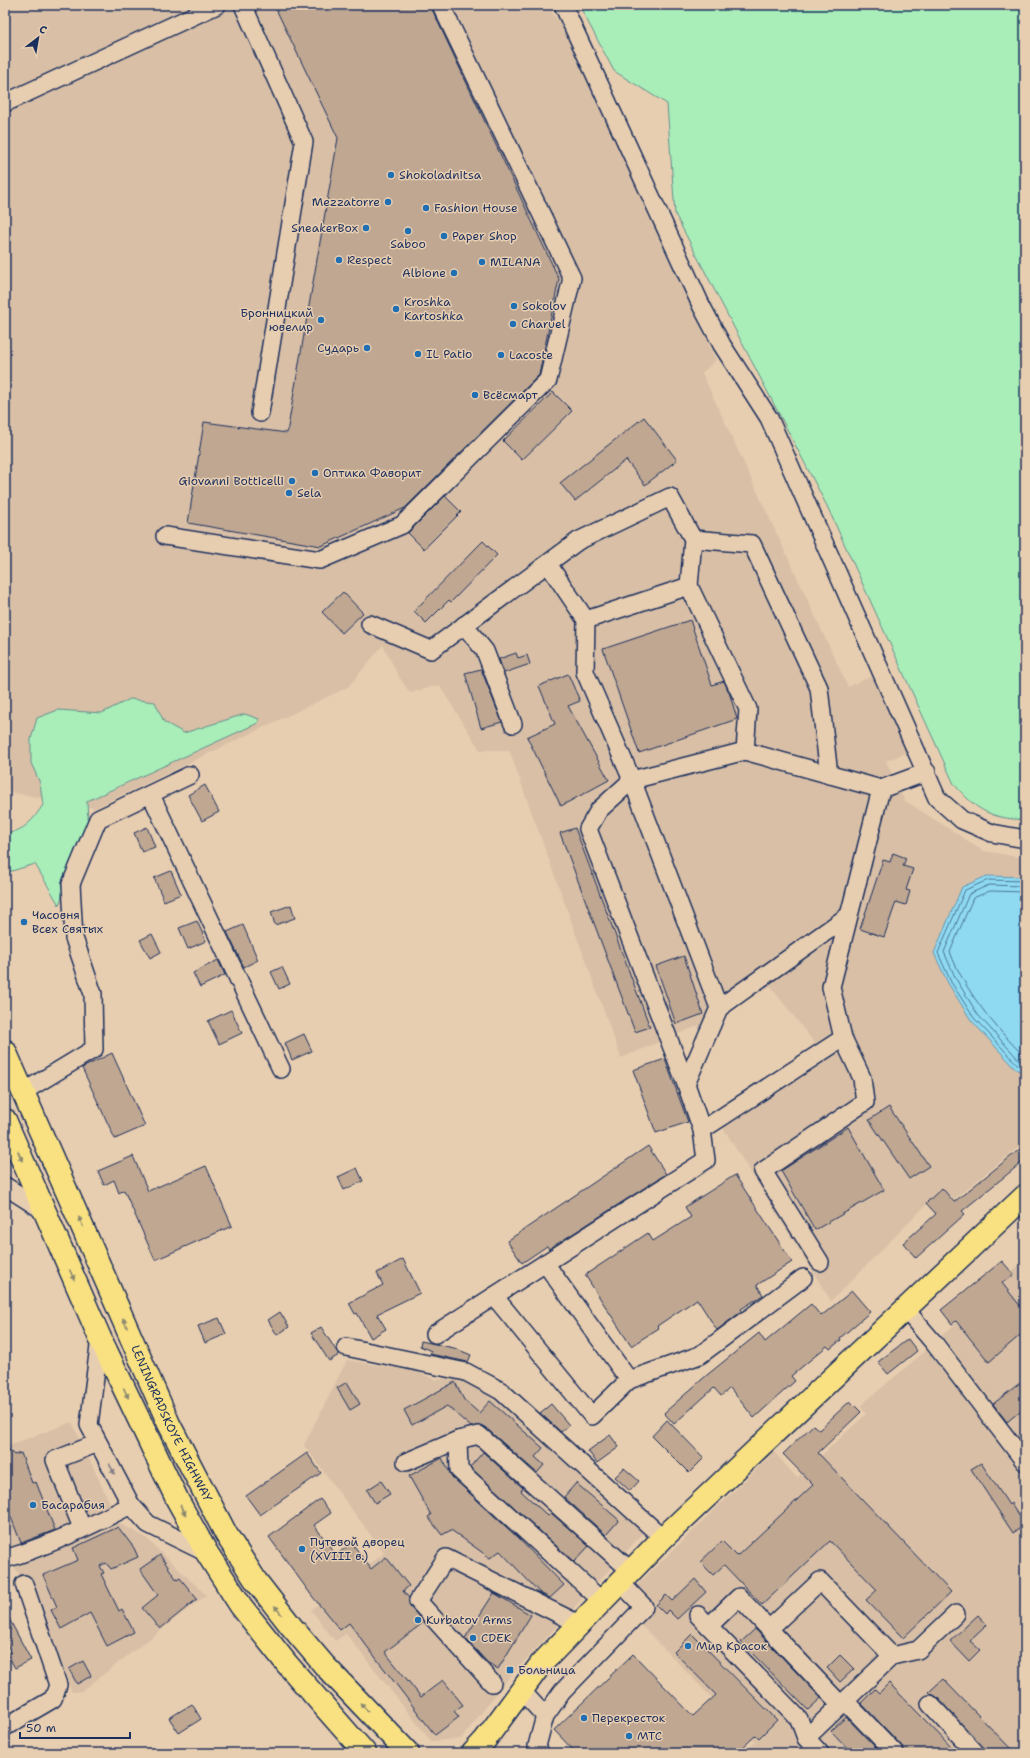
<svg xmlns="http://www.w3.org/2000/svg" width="1030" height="1758" font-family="'Shantell Sans',sans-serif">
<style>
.built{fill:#d8bfa6}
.green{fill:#a9eeb9;stroke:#628e8c}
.water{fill:#8fdaf0;stroke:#6196b6}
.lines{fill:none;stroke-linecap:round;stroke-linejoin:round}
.shore{stroke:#497398;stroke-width:1}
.building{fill:#bfa792;stroke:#1b2f5e}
.minor-casing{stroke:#1b2f5e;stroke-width:20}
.major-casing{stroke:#1b2f5e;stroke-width:25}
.highway-casing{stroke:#1b2f5e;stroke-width:25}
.minor{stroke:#e8ceb0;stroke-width:17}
.major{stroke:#f9e181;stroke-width:22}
.highway{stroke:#f9e181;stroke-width:22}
.oneway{fill:#8a8870}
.oneway2{fill:#827e87}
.poi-dot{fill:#1f6fb2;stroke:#e8ceb0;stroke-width:1.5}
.labels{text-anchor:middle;stroke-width:3;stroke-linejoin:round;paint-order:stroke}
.poi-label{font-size:12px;fill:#1b2f5e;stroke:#e8ceb0;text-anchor:start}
.street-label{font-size:12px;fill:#1b2f5e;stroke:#e8ceb0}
</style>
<rect width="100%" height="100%" fill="#e8ceb0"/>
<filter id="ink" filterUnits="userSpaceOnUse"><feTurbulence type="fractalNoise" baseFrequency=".025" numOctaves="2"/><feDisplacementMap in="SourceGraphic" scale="8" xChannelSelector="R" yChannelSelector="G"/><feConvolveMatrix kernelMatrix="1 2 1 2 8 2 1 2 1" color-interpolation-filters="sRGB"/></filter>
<g filter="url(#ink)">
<g class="built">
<polygon points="5,5 549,5 554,16 566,28 716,360 702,373 848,687 872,676 907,752 886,761 904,800 984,851 1025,858 1025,1142 953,1200 942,1189 831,1301 723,1128 828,1060 770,986 721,1016 621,1058 509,750 480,750 439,685 410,693 399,677 383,645 348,687 95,808 5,791"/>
<polygon points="1025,1260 1025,1753 743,1753 755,1742 641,1625 648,1597 637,1585 774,1452 797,1478 866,1414 860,1406 923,1353"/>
<polygon points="347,1360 418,1372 436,1380 453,1377 491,1390 647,1529 507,1680 461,1739 431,1741 346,1634 335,1641 311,1610 384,1553 304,1445"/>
<polygon points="72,1422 119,1523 145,1537 206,1595 82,1691 72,1692 5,1545 5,1447"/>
</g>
<g class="green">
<path d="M579,5H1025V820C990,818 977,811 954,784L827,506L675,214L667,104L614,71Z"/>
<path d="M130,699L155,702L164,722L184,733L245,714L259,719L258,723L87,801L88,822L59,905L35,864L5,873V834C26,830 32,821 43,805L40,783L31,763V739L37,718L58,710L102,713Z"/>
</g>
<polygon class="water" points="987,876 1025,877 1025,1072 1017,1070 971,1020 948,983 934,953 962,887"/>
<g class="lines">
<g class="shore">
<polyline points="1025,881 988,880 965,890 938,953 951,982 974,1018 1019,1066 1025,1068"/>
<polyline points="1025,886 989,885 969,894 944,952 956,979 978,1015 1021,1062 1025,1063"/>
<path d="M1025,892L990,891L973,898L950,952C966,993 994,1026 1025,1057"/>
</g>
</g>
<g class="building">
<polygon points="274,5 430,5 559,279 539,375 405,508 321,546 188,523 204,422 287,433 338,138"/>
<polygon points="553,392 572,411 522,460 503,441"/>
<polygon points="644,417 677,460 645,485 626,460 575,501 560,483"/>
<polygon points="445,496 461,512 424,549 408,533"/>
<polygon points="483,541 497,555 451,602 449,600 426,623 414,611"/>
<polygon points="343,592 363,613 342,633 322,612"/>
<polygon points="690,620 712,685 724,681 730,695 737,719 639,753 603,649"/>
<polygon points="516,653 518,658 527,655 530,664 504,673 499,659"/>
<polygon points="481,669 502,722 481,728 465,673"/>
<polygon points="568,674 580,701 568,706 609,780 561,806 527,737 555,724 539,686"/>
<polygon points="205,785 219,812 202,821 188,795"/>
<polygon points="147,827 155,847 142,852 134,833"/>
<polygon points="575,828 650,1027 635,1032 560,833"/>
<polygon points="893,853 906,858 903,866 913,869 906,890 910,891 906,905 896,902 884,937 860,929 883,860 890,862"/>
<polygon points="171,871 181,894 164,901 154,878"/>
<polygon points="291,905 295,918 275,925 271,912"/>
<polygon points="197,921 206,941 188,949 179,928"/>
<polygon points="243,925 258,960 244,967 227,932"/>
<polygon points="152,934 161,952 150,958 140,940"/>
<polygon points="684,956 703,1014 676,1024 656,966"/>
<polygon points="218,960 225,975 200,987 193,973"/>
<polygon points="282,967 290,984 279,989 271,972"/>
<polygon points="231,1010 242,1033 219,1044 208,1021"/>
<polygon points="304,1034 312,1051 292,1060 285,1043"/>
<polygon points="112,1053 145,1126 115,1139 82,1068"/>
<polygon points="665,1059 688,1122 656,1133 633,1070"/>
<polygon points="889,1107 929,1166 909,1179 869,1120"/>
<polygon points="848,1127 884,1190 815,1230 781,1171"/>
<polygon points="1025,1145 1025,1160 962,1211 965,1214 916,1258 903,1243 936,1214 926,1203 942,1188 954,1202"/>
<polygon points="648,1146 666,1174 549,1249 547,1246 522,1263 507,1241"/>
<polygon points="133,1156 148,1191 206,1166 232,1226 155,1260 124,1190 119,1193 114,1180 104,1185 98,1171"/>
<polygon points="357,1168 363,1181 344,1190 338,1177"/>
<polygon points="735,1175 792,1262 757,1285 763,1295 741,1309 742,1311 717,1330 697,1299 657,1326 659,1328 631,1346 585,1275 648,1233 653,1241 691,1217 685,1207"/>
<polygon points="403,1259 420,1293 377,1314 386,1329 371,1338 357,1313 355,1314 349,1303 383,1285 377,1273"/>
<polygon points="1002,1261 1014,1275 1002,1283 1025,1312 1025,1331 989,1362 956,1321 952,1324 941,1310"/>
<polygon points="852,1291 870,1312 840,1338 841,1340 830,1349 827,1346 791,1376 795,1381 754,1418 730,1388 721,1396 714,1388 674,1424 664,1413 707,1375 759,1333 765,1342 811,1304 821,1316"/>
<polygon points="280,1312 289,1327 277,1335 268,1320"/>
<polygon points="219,1318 226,1334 205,1343 198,1326"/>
<polygon points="321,1327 339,1355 329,1361 311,1333"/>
<polygon points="908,1339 917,1351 888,1374 878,1362"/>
<polygon points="421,1341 454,1348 471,1355 468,1362 430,1354 431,1351 420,1346"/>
<polygon points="1025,1379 1025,1407 1007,1422 993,1404"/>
<polygon points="347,1382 360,1404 350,1410 337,1388"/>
<polygon points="455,1382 464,1400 479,1413 490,1401 543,1448 535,1457 544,1465 537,1473 486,1428 481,1425 471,1427 447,1406 412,1425 404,1410"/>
<polygon points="850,1401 861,1412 818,1453 951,1592 903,1638 866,1600 877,1590 830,1541 762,1605 724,1565 713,1575 700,1562 722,1541 737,1556 813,1485 783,1454 813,1425 819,1430"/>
<polygon points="551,1404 569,1425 561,1432 540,1413"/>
<polygon points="667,1420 704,1458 689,1473 652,1436"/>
<polygon points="610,1435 619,1447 597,1463 588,1451"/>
<polygon points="5,1446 14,1455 21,1453 32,1483 36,1482 55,1530 21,1543 5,1502"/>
<polygon points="483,1452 523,1488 521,1491 548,1516 551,1513 589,1546 574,1562 470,1467"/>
<polygon points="307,1453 321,1473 260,1515 246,1496"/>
<polygon points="442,1458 452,1477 517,1537 564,1585 550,1598 540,1593 500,1551 490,1558 451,1530 442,1535 428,1517 431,1515 409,1476"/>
<polygon points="981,1463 1009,1505 1011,1503 1025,1525 1013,1533 971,1469"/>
<polygon points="624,1468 639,1481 630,1491 615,1477"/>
<polygon points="381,1481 390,1494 375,1503 367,1490"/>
<polygon points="576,1483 619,1520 606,1535 564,1497"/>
<polygon points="320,1499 331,1513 314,1525 336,1555 352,1543 371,1569 386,1557 409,1586 403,1591 409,1598 410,1607 424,1622 385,1652 421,1697 443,1680 463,1705 454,1711 459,1717 435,1735 349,1623 340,1630 312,1596 269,1537"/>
<polygon points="118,1527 134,1548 138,1557 111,1569 106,1563 100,1566 104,1573 101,1574 119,1611 122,1609 134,1632 107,1646 90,1613 61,1629 51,1610 57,1607 43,1575 78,1560 73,1548"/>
<polygon points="160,1555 177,1580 180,1578 197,1599 160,1629 142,1608 158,1595 140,1569"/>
<polygon points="695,1579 706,1592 677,1619 668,1610 665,1614 656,1605 666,1595 672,1601"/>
<polygon points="494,1593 531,1615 498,1669 487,1662 465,1638"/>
<polygon points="5,1611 31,1660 15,1668 7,1654 11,1652 5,1640"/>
<polygon points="978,1615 987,1625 970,1641 980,1650 969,1661 950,1641"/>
<polygon points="755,1629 821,1698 808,1710 741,1642"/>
<polygon points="692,1634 777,1720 759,1738 756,1735 737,1753 576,1753 554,1730 633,1654 693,1716 716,1695 674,1652"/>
<polygon points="840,1655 854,1669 840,1682 827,1668"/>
<polygon points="83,1661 91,1676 77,1684 69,1669"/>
<polygon points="943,1679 1015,1753 988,1753 937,1697 931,1694 929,1692"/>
<polygon points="889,1683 957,1753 905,1753 902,1746 861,1703 875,1689 879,1693"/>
<polygon points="192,1704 201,1719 179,1733 169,1718"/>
<polygon points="846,1717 881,1753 852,1753 831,1731"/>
</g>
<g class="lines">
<g class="minor-casing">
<g id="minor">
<polyline points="243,5 304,142 260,413"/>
<polyline points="563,5 701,305 722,345 769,418 937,798 962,820 992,833 1025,839"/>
<polyline points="5,103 217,5"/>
<polyline points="165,536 320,560 402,525 548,380 572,278 441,5"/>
<polyline points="548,564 586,620 585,672 632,780 719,1008"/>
<polyline points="689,586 693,539"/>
<polyline points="586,620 689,586 748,709 745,751"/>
<polyline points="370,624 431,650 578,541 670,497 693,539 752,544 819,688 829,775"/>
<polyline points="464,625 485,651 513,724"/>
<polyline points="151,795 281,1069"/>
<polyline points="686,1084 719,1008 848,916"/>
<polyline points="23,1092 94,1049 93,994 74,938 71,884 98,819 190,775"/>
<polyline points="702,1130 843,1038"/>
<polyline points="5,1186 38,1207 45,1214"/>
<polyline points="820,1262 763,1171 865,1102 862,1078 843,1038 831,987 881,789 927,772"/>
<polyline points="545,1263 629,1380"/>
<polyline points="494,1296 592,1416 629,1380 700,1355 803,1278"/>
<polyline points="905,1309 934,1343 1025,1462"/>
<polyline points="435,1334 706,1160 702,1130 686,1084 588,829 599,810 632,780 745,751 881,789"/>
<polyline points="100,1338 89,1425 131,1505 148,1524 207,1553"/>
<polyline points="346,1347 466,1372 501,1391 663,1538"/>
<polyline points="458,1440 459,1470 602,1601"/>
<polyline points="406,1462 458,1440 479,1435 631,1571"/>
<polyline points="82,1528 55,1460 98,1443"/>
<path d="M5,1559C48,1546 91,1526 131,1505"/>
<polyline points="698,1615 799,1719 806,1738 820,1753"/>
<polyline points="709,1626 739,1597 769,1629"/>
<polyline points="492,1683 418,1601 446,1558 579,1624"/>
<polyline points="521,1690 545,1716"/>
<polyline points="845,1701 895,1753"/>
<polyline points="930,1704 976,1753"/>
<polyline points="841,1705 769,1629 820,1581 892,1656"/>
<polyline points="5,1727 53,1699 58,1685 24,1584"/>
<polyline points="806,1738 892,1656 918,1650 956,1614"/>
<polyline points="540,1753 537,1746 545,1716 562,1692 644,1607 620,1582"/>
</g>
</g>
<g class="major-casing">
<polyline id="major" points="473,1753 485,1740 541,1664 663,1538 1025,1196"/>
</g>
<g class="highway-casing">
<g id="highway">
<path id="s1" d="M5,1051L169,1424L226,1534L256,1581L291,1626L325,1666L408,1753"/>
<polyline points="5,1120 100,1338 178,1501 207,1553 241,1606 287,1664 365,1753"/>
</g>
</g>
<use href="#minor" class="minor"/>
<use href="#major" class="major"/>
<use href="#highway" class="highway"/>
</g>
<defs><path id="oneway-solid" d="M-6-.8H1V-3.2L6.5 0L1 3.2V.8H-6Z"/></defs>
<g class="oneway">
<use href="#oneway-solid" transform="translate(20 1156) rotate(67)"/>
<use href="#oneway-solid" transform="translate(81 1222) rotate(-114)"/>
<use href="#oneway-solid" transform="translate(72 1275) rotate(66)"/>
<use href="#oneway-solid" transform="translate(125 1323) rotate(-113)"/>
<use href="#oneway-solid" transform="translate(126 1393) rotate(65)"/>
<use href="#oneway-solid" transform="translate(183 1510) rotate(61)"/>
<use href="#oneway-solid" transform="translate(278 1610) rotate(-128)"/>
<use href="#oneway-solid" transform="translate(364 1707) rotate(-134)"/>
</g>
<use class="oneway2" href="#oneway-solid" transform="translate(112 1469) rotate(62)"/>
</g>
<g class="poi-dot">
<circle cx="391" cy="175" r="4"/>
<circle cx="388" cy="202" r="4"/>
<circle cx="426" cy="208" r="4"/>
<circle cx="366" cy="228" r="4"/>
<circle cx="408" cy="231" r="4"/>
<circle cx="444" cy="236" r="4"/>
<circle cx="339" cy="260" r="4"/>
<circle cx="482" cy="262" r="4"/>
<circle cx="454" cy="273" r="4"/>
<circle cx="514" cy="306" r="4"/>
<circle cx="396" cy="309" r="4"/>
<circle cx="321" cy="320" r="4"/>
<circle cx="513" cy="324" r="4"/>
<circle cx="367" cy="348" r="4"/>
<circle cx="418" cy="354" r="4"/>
<circle cx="501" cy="355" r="4"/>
<circle cx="475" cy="395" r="4"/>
<circle cx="315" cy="473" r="4"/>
<circle cx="292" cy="481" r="4"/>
<circle cx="289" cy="493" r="4"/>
<circle cx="24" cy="922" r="4"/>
<circle cx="33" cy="1505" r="4"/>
<circle cx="302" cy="1549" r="4"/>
<circle cx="418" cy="1620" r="4"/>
<circle cx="473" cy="1638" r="4"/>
<circle cx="688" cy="1646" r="4"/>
<rect x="506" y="1666" width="8" height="8" rx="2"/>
<circle cx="584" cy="1718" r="4"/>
<circle cx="629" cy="1736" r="4"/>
</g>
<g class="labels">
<g class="poi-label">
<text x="399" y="179">Shokoladnitsa</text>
<text x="380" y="206" text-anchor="end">Mezzatorre</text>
<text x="434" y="212">Fashion House</text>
<text x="358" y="232" text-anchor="end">SneakerBox</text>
<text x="452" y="240">Paper Shop</text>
<text x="408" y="248" text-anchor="middle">Saboo</text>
<text x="347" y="264">Respect</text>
<text x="490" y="266">MILANA</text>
<text x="446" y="277" text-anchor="end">Albione</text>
<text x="404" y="306">Kroshka<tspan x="404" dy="14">Kartoshka</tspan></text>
<text x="522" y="310">Sokolov</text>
<text x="313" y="317" text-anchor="end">Бронницкий<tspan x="313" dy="14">ювелир</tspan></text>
<text x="521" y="328">Charuel</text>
<text x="359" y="352" text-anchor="end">Сударь</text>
<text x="426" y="358">IL Patio</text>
<text x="509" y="359">Lacoste</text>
<text x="483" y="399">Всёсмарт</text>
<text x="323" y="477">Оптика Фаворит</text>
<text x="284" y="485" text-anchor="end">Giovanni Botticelli</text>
<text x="297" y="497">Sela</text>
<text x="32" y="919">Часовня<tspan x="32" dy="14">Всех Святых</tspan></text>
<text x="41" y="1509">Басарабия</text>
<text x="310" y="1546">Путевой дворец<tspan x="310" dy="14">(XVIII в.)</tspan></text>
<text x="426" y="1624">Kurbatov Arms</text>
<text x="481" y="1642">CDEK</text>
<text x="696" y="1650">Мир Красок</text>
<text x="518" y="1674">Больница</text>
<text x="592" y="1722">Перекресток</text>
<text x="637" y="1740">МТС</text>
</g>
<g class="street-label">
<text dy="4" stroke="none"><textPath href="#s1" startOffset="408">LENINGRADSKOYE HIGHWAY</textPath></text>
</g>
</g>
<rect width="1030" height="1758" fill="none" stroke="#e8ceb0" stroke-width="20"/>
<rect x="10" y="10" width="1010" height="1738" fill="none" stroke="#1b2f5e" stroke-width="1.5" filter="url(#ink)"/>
<g transform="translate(38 38) rotate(31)" stroke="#e8ceb0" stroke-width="3" paint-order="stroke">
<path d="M0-3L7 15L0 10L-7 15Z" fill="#1b2f5e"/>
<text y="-6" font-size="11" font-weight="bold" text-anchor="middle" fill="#1b2f5e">С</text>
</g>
<path d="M20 1732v6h110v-6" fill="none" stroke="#1b2f5e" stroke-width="2"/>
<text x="26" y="1732" font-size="12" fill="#1b2f5e" stroke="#e8ceb0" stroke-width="3" paint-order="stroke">50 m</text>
</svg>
